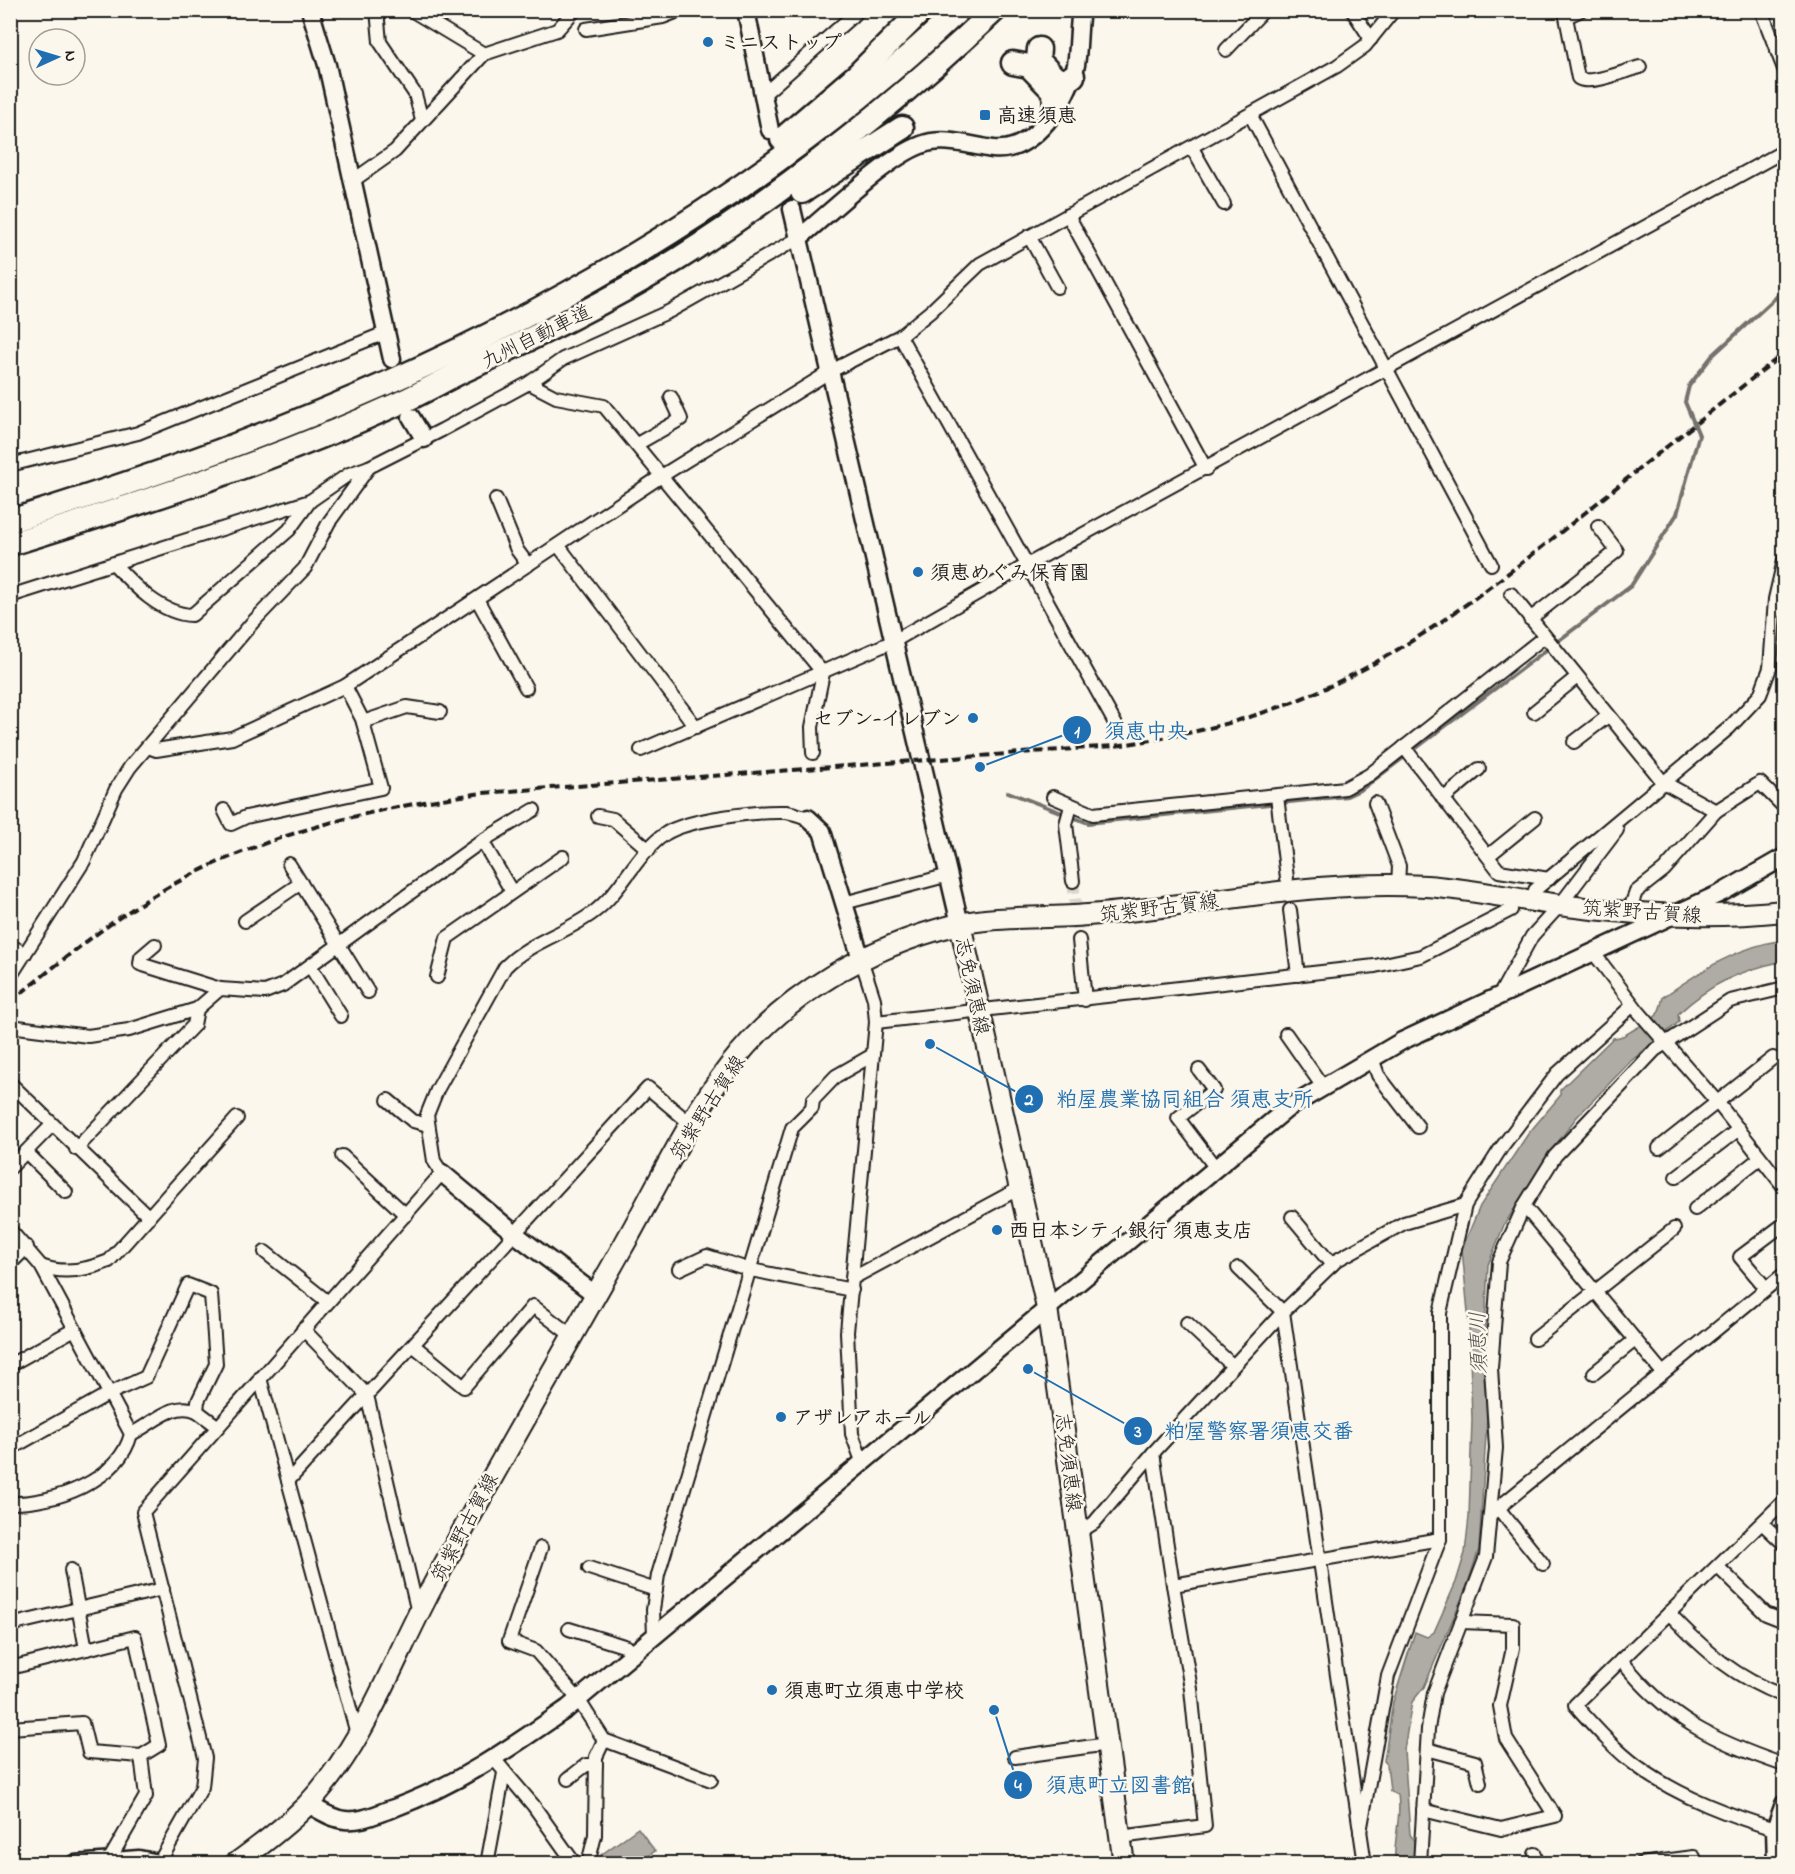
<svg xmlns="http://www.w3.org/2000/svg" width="1795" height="1874" font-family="'Indie Flower','Klee One',sans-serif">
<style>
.water{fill:#afaca5;stroke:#74726e;stroke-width:1.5}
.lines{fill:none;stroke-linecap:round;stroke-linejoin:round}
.stream{stroke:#74726e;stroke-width:4}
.street-tunnel{stroke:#dad6cd;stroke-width:12;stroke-dasharray:12 6;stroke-linecap:butt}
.street-casing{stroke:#1c1c1c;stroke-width:16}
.secondary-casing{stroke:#1c1c1c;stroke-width:21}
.primary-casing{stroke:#1c1c1c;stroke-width:24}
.highway-casing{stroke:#1c1c1c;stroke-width:27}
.street{stroke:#fbf7ec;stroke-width:12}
.secondary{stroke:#fbf7ec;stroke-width:16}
.primary{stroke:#fbf7ec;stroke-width:20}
.highway{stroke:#fbf7ec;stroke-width:22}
.rail{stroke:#1c1c1c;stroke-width:4;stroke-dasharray:9 4.5;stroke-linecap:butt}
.poi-dot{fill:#1f6fb2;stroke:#fbf7ec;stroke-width:2}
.labels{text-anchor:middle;stroke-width:5;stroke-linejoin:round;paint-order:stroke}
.poi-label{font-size:20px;font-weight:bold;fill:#1c1c1c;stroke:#fbf7ec;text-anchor:start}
.street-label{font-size:20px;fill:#1c1c1c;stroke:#fbf7ec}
.water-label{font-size:21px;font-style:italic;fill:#575653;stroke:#fbf7ec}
.leader{fill:none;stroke:#1f6fb2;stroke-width:2}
.callout-dot{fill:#1f6fb2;stroke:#fbf7ec;stroke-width:2}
.mark-label{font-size:18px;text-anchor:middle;font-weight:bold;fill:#fff}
.callout-label{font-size:21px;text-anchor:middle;font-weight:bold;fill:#1f6fb2;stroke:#fbf7ec;stroke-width:5;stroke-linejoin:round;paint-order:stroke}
</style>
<rect width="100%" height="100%" fill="#fbf7ec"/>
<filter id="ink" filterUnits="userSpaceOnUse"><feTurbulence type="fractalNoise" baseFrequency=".0167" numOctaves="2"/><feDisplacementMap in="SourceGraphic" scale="12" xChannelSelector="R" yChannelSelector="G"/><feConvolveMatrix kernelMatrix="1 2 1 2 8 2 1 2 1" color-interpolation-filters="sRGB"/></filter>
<g filter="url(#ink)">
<g class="water">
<path d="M1784,940V961C1741,970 1711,983 1678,1014L1679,1022L1631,1061L1576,1118L1550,1153L1504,1225L1488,1265L1485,1326L1487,1418L1479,1549L1467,1586L1424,1687L1412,1702L1404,1750L1410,1834L1414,1841V1863H1395C1393,1840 1402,1817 1398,1795L1390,1791L1387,1764L1384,1761L1393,1702L1415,1632L1427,1637L1434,1632L1456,1582L1465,1553L1469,1517L1472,1419L1469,1323L1462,1249L1480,1206L1528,1134L1560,1096V1090L1613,1038C1625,1037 1626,1034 1635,1029C1653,1018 1658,1021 1663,997C1701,971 1737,946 1784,940Z"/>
<polygon points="638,1828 655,1851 638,1863 607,1863 601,1855"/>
</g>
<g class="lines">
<polyline class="stream" points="1008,792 1088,823 1347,796 1362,789 1631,586 1677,514 1699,435 1685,402 1689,386 1712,356 1784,290"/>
<polyline class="street-tunnel" points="1073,881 1079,940"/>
<g class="street-casing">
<g id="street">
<polyline points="377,10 380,42 415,94 422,120"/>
<polyline points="411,10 484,54"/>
<polyline points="1352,10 1371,39"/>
<path d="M1581,10L1566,17L1578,78C1590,86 1625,71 1640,67"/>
<polyline points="1761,10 1784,69"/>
<polyline points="586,29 663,17 681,10"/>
<polyline points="1226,50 1264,10"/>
<polyline points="764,94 859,10"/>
<polyline points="1251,116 1491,564"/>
<polyline points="1192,148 1224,204"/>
<polyline points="351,182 395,151 484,54 557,30 575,10"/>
<polyline points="1068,215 1206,469"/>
<polyline points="1029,236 1057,287"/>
<polyline points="900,336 1116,725"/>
<polyline points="529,383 556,397 604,406 823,673 812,727 813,753"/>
<polyline points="637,444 681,419 671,397"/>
<polyline points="10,465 138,433 385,333"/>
<polyline points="496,499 517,550 528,565"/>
<polyline points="558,545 696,727"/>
<path d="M114,564C134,586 161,614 192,615L289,530L310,501"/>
<polyline points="1511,594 1663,782 1716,811 1664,870 1636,892 1629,911"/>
<polyline points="10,596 310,501 349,474 369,467 442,430 529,383 563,359 670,311 799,238"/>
<polyline points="477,599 526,688"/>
<polyline points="1530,619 1617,551 1598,526"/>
<polyline points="1534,712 1577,677"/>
<polyline points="363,722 407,707 440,712"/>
<polyline points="1574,742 1608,716"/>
<polyline points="148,747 156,750 232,738 345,686 663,475 831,371 900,336 931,311 980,264 1337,66 1365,46 1394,10"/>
<polyline points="1404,747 1499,871 1549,879"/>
<polyline points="641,750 894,641 1027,565 1784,151"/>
<polyline points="1277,796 1287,878"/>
<polyline points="1053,797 1093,814 1345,788 1369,775 1544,637"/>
<polyline points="1443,799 1479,769"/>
<polyline points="1375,803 1399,866 1398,885"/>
<polyline points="1071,806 1066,824 1073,881"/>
<polyline points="224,810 231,824 246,817 381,788 362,719 345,686"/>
<polyline points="1716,811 1760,783 1784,807"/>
<polyline points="598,816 613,819 649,850"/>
<polyline points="482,841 512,892"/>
<polyline points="1488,856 1535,818"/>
<polyline points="289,864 368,992"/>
<polyline points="1535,890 1729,728 1760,695 1770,668 1775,599 1784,560"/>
<polyline points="844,903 949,875"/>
<polyline points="1290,910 1298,975"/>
<polyline points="245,921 301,883"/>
<polyline points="1079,940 1085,1000"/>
<polyline points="10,945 25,954"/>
<polyline points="155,945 141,957 140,964 220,989"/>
<polyline points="1593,952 1638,1011 1717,1102 1784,1187"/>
<polyline points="861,959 874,999 876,1022 847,1332 852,1434 862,1461"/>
<polyline points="310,966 341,1016"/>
<polyline points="10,977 84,861 116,789 130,767 252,623 305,568 329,522 369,467"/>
<polyline points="437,977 447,938 563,857"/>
<polyline points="1499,996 1532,936 1560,905 1617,830"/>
<polyline points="876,1022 1375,966 1421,956 1511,910"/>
<polyline points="10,1026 88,1036 129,1030 197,1009 220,989 265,992 283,985 482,841 534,810"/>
<polyline points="1286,1034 1323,1087"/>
<polyline points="1372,1058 1378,1075 1418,1127"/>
<polyline points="1199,1070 1214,1090 1178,1118 1215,1167"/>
<polyline points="10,1083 149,1217"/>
<polyline points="388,1100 413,1121 428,1125"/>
<polyline points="1659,1148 1773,1058"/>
<polyline points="76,1149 194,1025 197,1009"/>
<polyline points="26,1152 66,1192"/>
<polyline points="342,1156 406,1215"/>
<polyline points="10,1168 52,1125"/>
<polyline points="1676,1177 1739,1129"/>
<polyline points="1524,1206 1662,1372"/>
<polyline points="1695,1209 1760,1158"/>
<polyline points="1292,1217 1332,1265"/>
<path d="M10,1230L41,1266L131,1434C119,1481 54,1504 10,1503"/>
<polyline points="265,1252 328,1302"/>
<polyline points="10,1264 27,1247"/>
<path d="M41,1266C64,1275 87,1270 109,1261L237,1118"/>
<polyline points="1238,1268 1283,1312 1365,1864"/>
<polyline points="679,1269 707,1256 751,1270 852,1290"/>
<polyline points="853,1278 1020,1188"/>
<polyline points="1766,1288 1740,1257 1784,1224"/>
<polyline points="1187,1323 1233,1366"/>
<polyline points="303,1329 367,1395 418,1613"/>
<polyline points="1535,1339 1674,1229"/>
<polyline points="413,1345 464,1387 533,1306 572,1336"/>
<polyline points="10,1365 73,1330"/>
<polyline points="1594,1373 1635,1340"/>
<polyline points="260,1378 357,1734"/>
<polyline points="197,1411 217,1426"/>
<path d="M10,1449L108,1394L146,1377L188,1285L211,1294L216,1364L198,1401L197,1411C173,1400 153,1424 131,1434"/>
<polyline points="1153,1453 1173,1585 1440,1539"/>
<polyline points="288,1481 648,1088 692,1125"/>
<path d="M1784,1501L1575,1705C1594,1726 1614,1749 1637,1766C1680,1798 1734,1817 1784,1832"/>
<polyline points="1498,1508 1543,1564"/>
<polyline points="1492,1513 1784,1274"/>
<polyline points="1763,1524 1784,1544"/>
<polyline points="1078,1533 1094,1523 1153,1453 1283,1312 1337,1260 1404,1223 1465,1205"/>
<polyline points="541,1548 509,1641 536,1651 578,1699 604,1740 711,1780"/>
<polyline points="1718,1567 1766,1614 1784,1621"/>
<polyline points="589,1568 656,1590"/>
<polyline points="71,1570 86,1649"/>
<path d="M1669,1613C1705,1651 1735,1678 1784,1696"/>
<polyline points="10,1625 163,1589"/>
<polyline points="569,1629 627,1647 633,1653"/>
<polyline points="654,1635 653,1610 658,1575 792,1128 812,1108 813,1100 836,1076 871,1056"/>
<path d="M1621,1660C1670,1721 1712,1740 1784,1765"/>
<polyline points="10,1668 135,1637 159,1745 141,1756 146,1796 111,1857"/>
<polyline points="10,1728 82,1723 89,1752 141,1756"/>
<polyline points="1427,1749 1475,1762 1480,1783"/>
<polyline points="1015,1757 1108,1744"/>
<polyline points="494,1759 533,1805 575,1864"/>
<polyline points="568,1779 586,1765 596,1765"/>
<polyline points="1423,1810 1501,1829 1555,1816 1506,1739 1500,1706 1513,1648 1513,1624 1461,1622"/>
<polyline points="1360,1832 1388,1676 1440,1539 1440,1313 1465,1205 1501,1148 1557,1074 1633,1005"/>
<polyline points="1120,1837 1205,1826 1191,1689 1173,1585"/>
<polyline points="1535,1854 1536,1864"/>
<path d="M160,1861L202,1787L205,1758L143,1512L442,1173L434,1161L427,1115L437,1090L505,967C531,941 565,934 594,912C622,891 636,854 665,834C687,819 759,811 786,812C794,813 801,816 808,818"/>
<polyline points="487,1864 504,1773"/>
<polyline points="588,1864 595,1835 596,1757 604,1740"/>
<polyline points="1420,1864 1428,1729 1434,1693 1486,1557 1496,1448 1491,1368 1499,1262 1524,1206 1555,1156 1655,1050 1730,1001 1784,988"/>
<polyline points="1640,1864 1694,1857 1695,1864"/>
</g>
</g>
<g class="secondary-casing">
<g id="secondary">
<polyline points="310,10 327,65 392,359"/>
<polyline points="746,10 770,130"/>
<polyline points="792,209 960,924"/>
<path d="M799,238C830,213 886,158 921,145C943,136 971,146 993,149C1034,154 1068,99 1076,65C1079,47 1078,28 1081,10"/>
<polyline points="411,417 424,439"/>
<polyline points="808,818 822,831 861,959"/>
<polyline points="442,1173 515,1234 596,1295"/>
<path d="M308,1804C319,1810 332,1819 345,1820C362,1822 378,1813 394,1808C461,1783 510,1748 568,1708L1288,1108L1402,1041L1723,892L1784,857"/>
<polyline points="75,1864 139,1859 164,1864"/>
<polyline points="1776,1864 1775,1829 1784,1804"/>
</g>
</g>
<g class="primary-casing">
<g id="primary">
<polyline points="960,924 1047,1308 1124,1864"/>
<path d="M235,1864C260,1846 285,1827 307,1805C364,1745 392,1663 430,1591C491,1476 557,1364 621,1250C656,1189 687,1120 731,1064C785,994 870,946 955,925C998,915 1044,919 1088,915C1201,906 1313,879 1426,886C1471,889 1514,899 1559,905C1634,915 1709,919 1784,911"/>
</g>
</g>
<g class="highway-casing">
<g id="highway">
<polyline points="1039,49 1038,60 1055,78 1066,81 1073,76"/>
<polyline points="1013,63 1029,66 1054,92 1055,109"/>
<polyline points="782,139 858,74 922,10"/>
<polyline points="802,192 902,128"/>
<path d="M10,521C90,496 170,470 248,440C508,342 757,202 959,10"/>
<path d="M10,544C140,504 272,461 395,405C418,395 439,383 461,372C535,337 608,302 678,259C792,187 897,103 995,10"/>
</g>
</g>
<use href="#street" class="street"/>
<use href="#secondary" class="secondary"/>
<use href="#primary" class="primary"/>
<use href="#highway" class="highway"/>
<path class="rail" d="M10,1002C58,964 105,924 158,893C257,835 371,808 483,793L1114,746C1185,736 1254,720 1319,691C1419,646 1502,579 1586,512C1652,458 1718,406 1784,353"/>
</g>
</g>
<g class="poi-dot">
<circle cx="708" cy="42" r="6"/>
<rect x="979" y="109" width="12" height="12" rx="3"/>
<circle cx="918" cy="572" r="6"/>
<circle cx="973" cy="718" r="6"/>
<circle cx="997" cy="1230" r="6"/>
<circle cx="781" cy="1417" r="6"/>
<circle cx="772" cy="1690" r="6"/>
</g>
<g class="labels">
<g class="poi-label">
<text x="720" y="49">ミニストップ</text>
<text x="997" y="122">高速須恵</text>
<text x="930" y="579">須恵めぐみ保育園</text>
<text x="961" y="725" text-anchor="end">セブン-イレブン</text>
<text x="1009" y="1237">西日本シティ銀行 須恵支店</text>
<text x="793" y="1424">アザレアホール</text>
<text x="784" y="1697">須恵町立須恵中学校</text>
</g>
<g class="street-label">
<text transform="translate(536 336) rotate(-26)" y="7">九州自動車道</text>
<text transform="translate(1159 907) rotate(-7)" y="7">筑紫野古賀線</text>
<text transform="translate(1642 911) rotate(4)" y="7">筑紫野古賀線</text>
<text transform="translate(973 986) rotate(78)" y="7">志免須恵線</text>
<text transform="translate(707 1107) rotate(-57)" y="7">筑紫野古賀線</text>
<text transform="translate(1069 1462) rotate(83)" y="7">志免須恵線</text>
<text transform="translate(464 1527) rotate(-62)" y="7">筑紫野古賀線</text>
</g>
<g class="water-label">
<text transform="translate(1478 1343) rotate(-92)" y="7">須恵川</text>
</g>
</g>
<path class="leader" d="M980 767L1077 730M930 1044L1029 1099M1028 1369L1138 1431M994 1710L1018 1785"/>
<g class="callout-dot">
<circle cx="980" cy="767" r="6"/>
<circle cx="930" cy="1044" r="6"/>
<circle cx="1028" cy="1369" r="6"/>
<circle cx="994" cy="1710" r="6"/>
<circle cx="1077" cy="730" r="15"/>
<circle cx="1029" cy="1099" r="15"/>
<circle cx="1138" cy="1431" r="15"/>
<circle cx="1018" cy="1785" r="15"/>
</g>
<g class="mark-label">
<text x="1077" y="737">1</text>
<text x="1029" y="1105">2</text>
<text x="1138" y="1437">3</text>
<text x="1018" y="1791">4</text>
</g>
<g class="callout-label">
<text x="1146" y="738">須恵中央</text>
<text x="1185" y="1106">粕屋農業協同組合 須恵支所</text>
<text x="1259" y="1438">粕屋警察署須恵交番</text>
<text x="1119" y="1792">須恵町立図書館</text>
</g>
<rect width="1795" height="1874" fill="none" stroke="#fbf7ec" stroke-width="36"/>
<rect x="18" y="18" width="1759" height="1838" fill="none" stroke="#1c1c1c" stroke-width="2" filter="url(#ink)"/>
<g transform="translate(57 57) rotate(86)"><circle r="28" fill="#fbf7ec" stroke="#a29f99" stroke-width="1.5"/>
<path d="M0-4.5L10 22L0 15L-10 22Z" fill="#1f6fb2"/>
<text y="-9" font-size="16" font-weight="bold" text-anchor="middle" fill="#1c1c1c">N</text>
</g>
</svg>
